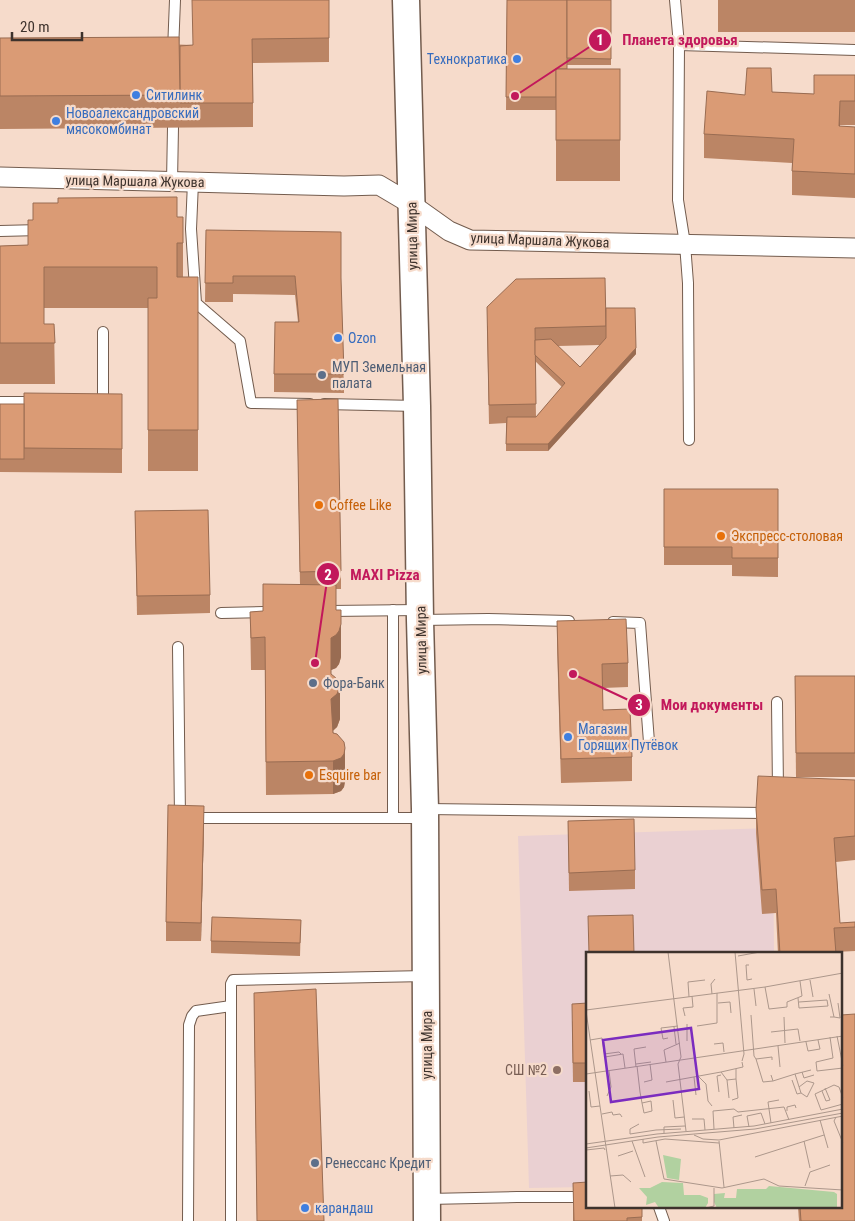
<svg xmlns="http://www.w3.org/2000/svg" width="855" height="1221" font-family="'Roboto Condensed',sans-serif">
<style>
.education{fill:#ead0d2}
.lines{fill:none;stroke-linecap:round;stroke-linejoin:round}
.service-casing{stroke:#735c4e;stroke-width:12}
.minor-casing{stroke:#735c4e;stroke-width:21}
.secondary-casing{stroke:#735c4e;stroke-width:29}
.service{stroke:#fff;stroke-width:10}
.minor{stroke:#fff;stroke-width:19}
.secondary{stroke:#fff;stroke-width:26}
.wall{fill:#bb8565;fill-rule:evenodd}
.shaded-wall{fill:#996c52}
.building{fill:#da9b75;stroke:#996c52}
.shop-dot{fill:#3f7fe0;stroke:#f6dbcb;stroke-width:2}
.service-dot{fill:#5c6f8a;stroke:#f6dbcb;stroke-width:2}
.food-dot{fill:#e8710a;stroke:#f6dbcb;stroke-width:2}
.education-dot{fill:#8d6e63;stroke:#f6dbcb;stroke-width:2}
.labels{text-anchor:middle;stroke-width:4.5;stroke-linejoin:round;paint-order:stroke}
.shop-label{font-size:14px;fill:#366cbe;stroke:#f6dbcb;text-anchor:start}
.street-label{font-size:14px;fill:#3d322c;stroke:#f6dbcb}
.service-label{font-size:14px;fill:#4e5e75;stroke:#f6dbcb;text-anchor:start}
.food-label{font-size:14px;fill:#c56008;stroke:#f6dbcb;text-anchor:start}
.education-label{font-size:14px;fill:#785e54;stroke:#f6dbcb;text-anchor:end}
.inset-road{fill:none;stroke:#ac978b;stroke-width:1}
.view{fill:#7b2cbf;fill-opacity:0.15;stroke:#7b2cbf;stroke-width:2.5}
.inset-edge{fill:none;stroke:#3d322c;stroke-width:2.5}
.leader{fill:none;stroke:#c2185b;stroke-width:2}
.callout-dot{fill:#c2185b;stroke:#f6dbcb;stroke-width:2}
.mark-label{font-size:15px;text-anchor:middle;font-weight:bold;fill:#fff}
.callout-label{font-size:15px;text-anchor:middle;font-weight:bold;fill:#c2185b;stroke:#f6dbcb;stroke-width:4.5;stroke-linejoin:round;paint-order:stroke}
</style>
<rect width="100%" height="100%" fill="#f6dbcb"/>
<polygon class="education" points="773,828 774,953 588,954 587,1187 529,1188 518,836"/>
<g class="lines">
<g class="service-casing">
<g id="service">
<polyline points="675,0 679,45 678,200 685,244 688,283 689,440"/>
<polyline points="679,45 855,50"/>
<polyline points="173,51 175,0"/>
<polyline points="172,182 173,127"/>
<polyline points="193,182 191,229 196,303 240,341 251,403 310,404"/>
<polyline points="0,231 40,230"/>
<polyline points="0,402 36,402"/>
<polyline points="98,402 103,402 103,332"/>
<polyline points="324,404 417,406"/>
<polyline points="393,610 393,818"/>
<polyline points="329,611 419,610"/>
<polyline points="221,613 264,612"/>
<polyline points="421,620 488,619 569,621"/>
<polyline points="613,622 640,623 649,742"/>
<polyline points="178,647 180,818 425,818"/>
<polyline points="777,702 778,790"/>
<polyline points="426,809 769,813"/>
<polyline points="428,1199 517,1197 588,1197"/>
<polyline points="659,1207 664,1221"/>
<polyline points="188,1221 189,1025 192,1016 196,1011 231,1006"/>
<polyline points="231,1221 231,984 233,980 426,976"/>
</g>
</g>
<g class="minor-casing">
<polyline id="minor" points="0,177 344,186 379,185 411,204 449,231 470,240 855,248"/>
</g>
<g class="secondary-casing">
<polyline id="secondary" points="406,0 417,406 420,620 425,809 427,1221"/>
</g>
<use href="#service" class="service"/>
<use href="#minor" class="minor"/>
<use href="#secondary" class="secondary"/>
</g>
<g class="wall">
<polygon points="329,0 329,62 253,63 253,127 0,129 0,38 192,45"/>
<polygon points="507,0 611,0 611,65 567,65 567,69 620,69 620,181 556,181 556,110 506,110"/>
<rect x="718" y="0" width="137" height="32"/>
<polygon points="855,75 855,125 840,125 840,126 855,127 855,198 792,195 792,163 704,158 704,134 772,92 814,94"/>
<polygon points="177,217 183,217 183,277 198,277 198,471 148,471 148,308 44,308 44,324 54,324 55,384 0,384 0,246 28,245"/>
<polygon points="206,230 341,283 344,393 274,392 274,374 298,322 295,295 233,294 233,302 205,302"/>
<path d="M606,308L636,354L548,451H506V423L489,424L487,326ZM600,345L580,367L558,346ZM535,361L562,387L536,417Z"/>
<polygon points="122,394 122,473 0,472 0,404 24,404"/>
<polygon points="297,400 341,571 341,589 336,589 336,610 341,657 339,664 336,668 331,670 331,674 340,719 337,727 333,731 345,781 344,787 341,791 333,794 266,795 265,670 251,670 250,612 263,611 300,585"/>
<polygon points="664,489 778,489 778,577 732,576 732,565 664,565"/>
<polygon points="135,511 210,595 210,613 137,615"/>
<polygon points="557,621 628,663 628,687 603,688 603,710 632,757 632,781 561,783 557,645"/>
<polygon points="795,676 855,676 855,777 796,777"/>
<polygon points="855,780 855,860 836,862 840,923 855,922 855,951 835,952 836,954 778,954 776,913 762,914 756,833 756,809"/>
<polygon points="568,821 635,870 635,889 569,891"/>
<polygon points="204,825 201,941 166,941 166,922"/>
<polygon points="301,920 300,956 211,953 211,941"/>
<polygon points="254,993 324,1221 257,1221"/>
<polygon points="588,1003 588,1082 573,1082 572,1022"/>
<polygon points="573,1183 642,1207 642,1221 573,1221"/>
<polygon points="798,1207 841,1207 855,1221 799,1221"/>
</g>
<g class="shaded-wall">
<polygon points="840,101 840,125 839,150 839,126"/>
<polygon points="636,348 636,354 548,451 548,444"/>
<polygon points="341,624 341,657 339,664 336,668 331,670 331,638 336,635"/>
<polygon points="340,686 340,719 337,727 331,732 331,699"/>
<polygon points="345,748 345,781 344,787 341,791 333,794 333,761"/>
<polygon points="204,806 204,825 201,941 201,923"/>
</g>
<g class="building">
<polygon points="192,0 329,0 329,38 252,39 253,103 180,103 180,46 193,45"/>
<polygon points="507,0 567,0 567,69 556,69 556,97 506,97"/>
<polygon points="567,0 611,0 611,59 567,58"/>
<polygon points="179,37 180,95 0,96 0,38"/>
<polygon points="747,68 771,68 772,92 814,94 814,75 855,75 855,101 840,101 839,126 855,127 855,174 792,171 794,139 704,134 707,91 745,95"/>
<rect x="556" y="69" width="64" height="71"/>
<polygon points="177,197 177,217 183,217 183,243 177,243 177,277 198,277 198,430 148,430 148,298 157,298 157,267 44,267 44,324 54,324 55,343 0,343 0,246 28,245 28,220 33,220 33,203 58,203 58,198"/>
<polygon points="206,230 341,232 341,278 344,374 274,374 275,322 299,322 295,276 233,276 233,283 205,283"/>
<polygon points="605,278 606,326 535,328 536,404 489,405 487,307 516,279"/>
<polygon points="606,308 635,308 636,348 548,444 506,444 507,417 536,417 565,383 535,355 535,340 551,339 580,367 606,338"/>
<polygon points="24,393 122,394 122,449 24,448"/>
<polygon points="338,399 341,571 300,572 297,400"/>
<rect x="0" y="404" width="24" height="55"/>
<polygon points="664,489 778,489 778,558 732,558 732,547 664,547"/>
<polygon points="208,510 210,595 137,596 135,511"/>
<polygon points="263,584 336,585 336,610 341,610 341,624 339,631 336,635 331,638 331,674 336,678 339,681 340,686 337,694 331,699 333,733 337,734 344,742 345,748 344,754 341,758 333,761 266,762 265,637 251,638 250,612 263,611"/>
<polygon points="626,619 628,663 602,664 603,710 630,709 632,757 561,759 557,621"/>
<polygon points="795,676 855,676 855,753 796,753"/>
<polygon points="758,776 855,780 855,836 834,838 840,923 855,922 855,927 834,928 836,954 780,954 776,889 762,890 756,809"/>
<polygon points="168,805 204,806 201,923 166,922"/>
<polygon points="634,819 635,870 569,873 568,821"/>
<polygon points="633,915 634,954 589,954 588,916"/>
<polygon points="212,917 301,920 300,943 211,941"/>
<polygon points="316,989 324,1221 257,1221 254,993"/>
<polygon points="588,1003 588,1063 573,1063 572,1004"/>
<polygon points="855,1014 855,1221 801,1221 800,1207 841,1207 841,1015"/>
<polygon points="588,1182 588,1207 642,1207 642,1217 627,1218 627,1221 574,1221 573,1183"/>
</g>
<g class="shop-dot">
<circle cx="517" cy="59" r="5"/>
<circle cx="136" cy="95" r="5"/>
<circle cx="56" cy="121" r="5"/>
<circle cx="338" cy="338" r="5"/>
<circle cx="568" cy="737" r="5"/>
<circle cx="305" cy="1208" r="5"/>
</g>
<g class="service-dot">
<circle cx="322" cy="375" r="5"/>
<circle cx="313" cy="683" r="5"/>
<circle cx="315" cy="1163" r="5"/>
</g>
<g class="food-dot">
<circle cx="319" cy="505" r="5"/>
<circle cx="721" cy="536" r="5"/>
<circle cx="309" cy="775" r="5"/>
</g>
<circle class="education-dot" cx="557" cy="1070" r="5"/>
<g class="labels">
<g class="shop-label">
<text x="507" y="64" text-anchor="end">Технократика</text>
<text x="146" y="100">Ситилинк</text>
<text x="66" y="118">Новоалександровский<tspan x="66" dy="16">мясокомбинат</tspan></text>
<text x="348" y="343">Ozon</text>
<text x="578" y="734">Магазин<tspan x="578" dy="16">Горящих Путёвок</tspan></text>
<text x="315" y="1213">карандаш</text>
</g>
<g class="street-label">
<text transform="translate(135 181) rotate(1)" y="5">улица Маршала Жукова</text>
<text transform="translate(412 236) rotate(-91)" y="5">улица Мира</text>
<text transform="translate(540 240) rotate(2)" y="5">улица Маршала Жукова</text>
<text transform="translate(421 640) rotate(-91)" y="5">улица Мира</text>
<text transform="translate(427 1045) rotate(-90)" y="5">улица Мира</text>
</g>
<g class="service-label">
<text x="332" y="372">МУП Земельная<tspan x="332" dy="16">палата</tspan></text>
<text x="323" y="688">Фора-Банк</text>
<text x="325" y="1168">Ренессанс Кредит</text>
</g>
<g class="food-label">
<text x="329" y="510">Coffee Like</text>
<text x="731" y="541">Экспресс-столовая</text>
<text x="319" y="780">Esquire bar</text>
</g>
<g class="education-label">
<text x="547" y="1075">СШ №2</text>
</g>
</g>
<g transform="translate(586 952)">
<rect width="256" height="256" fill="#f6dbcb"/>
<path d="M77,203L95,207L93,228L81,226ZM76,230L97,231L98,243H114L122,246V251L119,256H73L69,250L60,253L61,245L53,236H64ZM183,234L248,240L251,242V256H131L128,250V242L139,241L138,246H150L151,237H180Z" fill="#b1d1a0"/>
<path class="inset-road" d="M82,0L95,105L92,112L100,179M149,0L158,102L156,109M152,4L174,0M163,13H160L161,28L166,27M224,28L227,45M179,35L183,57L201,55V50L216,44L214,29M168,37L170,54M126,42L125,32L129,27M243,42L248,65H244M103,45L102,30L119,28M212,46L213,56L242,54L241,48L213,50M132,51L144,50L145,61M0,58L179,35L257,21M0,59L29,256M165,63L168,104L170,107L186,105V108M99,64L97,56L107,55L106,44M198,65L199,91M248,65L254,66L252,51M101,72V89M111,74L131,71V41M88,75L90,92M185,80L212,77L214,89M251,84L257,114M244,85L247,106L230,110L231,119L257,116M82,86L77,87L75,76L92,74M4,88L16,86L19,105L37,102L39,116M220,90L222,99L234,97L232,88M128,92L137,91L138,100M192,94L194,115M18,102L33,100L35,102M170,107L177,130L187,129L185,123M80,110L78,98L94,91M50,112L65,110M51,114L54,140L56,151L58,161L66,159L65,149L56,151M50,115L48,97L60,95M135,120L157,115L156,110M216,120L218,126L228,123M0,122L257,84M209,122L225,118M112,124L120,132L122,149L126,154M108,125L110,143M141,128L143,146M206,128L211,142L215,141M187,129L209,122L215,141L221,145L228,131L221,129L213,135M58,130L66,128L64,112M80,130L135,120L141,128L150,127V117M3,139L5,155L14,154M236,139L240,149L244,148L239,136M133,140L131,124L135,123M21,144L25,135L23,119M87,148L89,166L98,165M146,148L152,146L150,127M235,158L229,142L248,133L253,135L257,146M235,158L257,152M201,159V155L209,153L210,156M16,162L26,160L27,163L34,162L36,165M250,165L248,169L257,191M106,167H118L119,178M234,168L242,196M185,171L182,150L193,148M163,175L161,164L175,161L179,172M148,176L147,165L156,163M128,177L127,159L148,157L152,160L198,155L203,168M70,178L95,177M78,181V175L99,174M44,182L70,178M44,182V177L53,172M108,183L117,187L133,188L257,164M57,187V191L79,187L133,191M46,189L59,225M70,189L78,227L136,236L178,227L193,234L257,238M133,189L138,235M218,189L224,216M0,192L71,182L168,174L257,157M0,196L72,185L169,177L257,161M0,198L18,196L19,198M32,204L47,199M169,205L238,183M24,224L37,223L45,230M219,234L224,220L244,213M120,256L128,254V236"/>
<path class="view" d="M105,76L113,137L25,150L17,88Z"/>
<rect width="256" height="256" class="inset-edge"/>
</g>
<path class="leader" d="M515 96L600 40M315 663L328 574M573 674L639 705"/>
<g class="callout-dot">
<circle cx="515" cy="96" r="5"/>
<circle cx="315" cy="663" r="5"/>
<circle cx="573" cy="674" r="5"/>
<circle cx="600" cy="40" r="12"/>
<circle cx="328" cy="574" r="12"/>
<circle cx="639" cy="705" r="12"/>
</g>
<g class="mark-label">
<text x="600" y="45">1</text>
<text x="328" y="580">2</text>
<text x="639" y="710">3</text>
</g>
<g class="callout-label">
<text x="680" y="45">Планета здоровья</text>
<text x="385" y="580">MAXI Pizza</text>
<text x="712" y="710">Мои документы</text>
</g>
<path d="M12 32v8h70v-8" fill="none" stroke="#3d322c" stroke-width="2.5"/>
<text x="20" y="32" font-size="15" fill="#3d322c" stroke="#f6dbcb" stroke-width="4" paint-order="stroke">20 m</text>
</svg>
